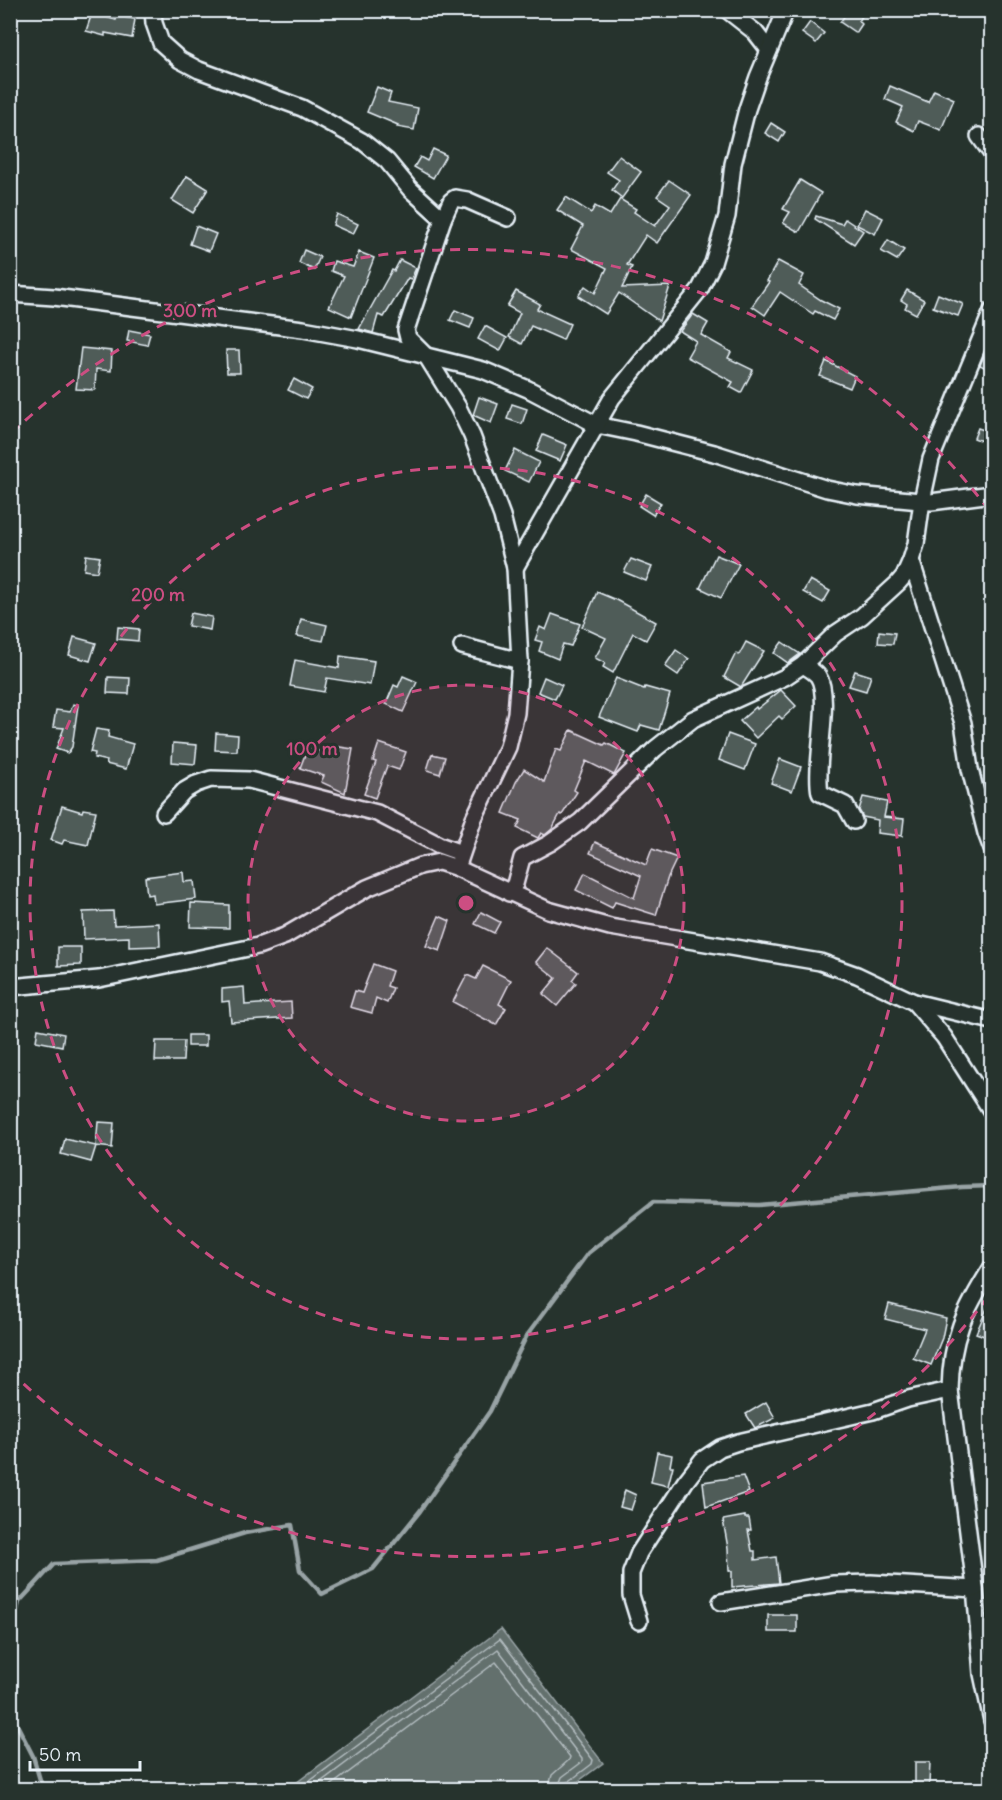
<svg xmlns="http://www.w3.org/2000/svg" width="1002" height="1800" font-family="Delius,sans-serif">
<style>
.water{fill:#636f6d;stroke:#98a3a5;stroke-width:1.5}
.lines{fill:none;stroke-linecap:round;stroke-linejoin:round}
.shore{stroke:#b3bdc0;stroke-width:1.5}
.stream{stroke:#98a3a5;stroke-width:4.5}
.building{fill:#505c59;stroke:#e8f1f8;stroke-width:1.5}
.street-casing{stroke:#e8f1f8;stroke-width:20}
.street{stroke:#26332d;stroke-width:15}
.ring{fill:none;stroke:#cc4e82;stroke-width:3;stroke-dasharray:10 8}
.centre{fill:#cc4e82;stroke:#26332d;stroke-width:3}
.ring-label{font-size:18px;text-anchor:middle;font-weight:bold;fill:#cc4e82;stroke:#26332d;stroke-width:6;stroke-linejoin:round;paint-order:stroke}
</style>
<rect width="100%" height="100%" fill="#26332d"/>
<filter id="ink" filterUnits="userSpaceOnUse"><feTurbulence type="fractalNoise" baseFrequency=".0167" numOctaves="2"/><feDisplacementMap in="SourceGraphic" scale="12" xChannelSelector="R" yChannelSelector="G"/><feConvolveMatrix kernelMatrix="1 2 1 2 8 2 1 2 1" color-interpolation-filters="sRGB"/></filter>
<g filter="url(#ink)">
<polygon class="water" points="501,1629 603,1763 568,1789 288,1789"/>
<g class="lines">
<g class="shore">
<polyline points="298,1790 500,1639 593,1760 592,1764 567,1783 565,1790"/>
<polyline points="310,1790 498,1649 582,1759 582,1762 562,1777 557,1790"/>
<polyline points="325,1790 496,1662 570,1757 569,1760 552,1775 548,1790"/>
</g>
<g class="stream">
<polyline points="10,1639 19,1602 54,1564 157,1560 245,1533 292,1525 300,1570 322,1594 373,1569 420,1511 490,1411 526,1337 588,1253 653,1202 759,1205 962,1187 992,1186"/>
<polyline points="10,1711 33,1756 43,1790"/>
</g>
</g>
<g class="building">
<polygon points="849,10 866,10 859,21 862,24 856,33 840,22"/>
<polygon points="92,13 116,20 117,16 135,19 132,38 105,33 105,36 86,31"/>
<polygon points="810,22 824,33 816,43 802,33"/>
<polygon points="890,86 928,102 934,90 954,99 941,130 918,121 914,131 896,122 903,107 885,99"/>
<polygon points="377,87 391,93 388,102 418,108 414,130 397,127 398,125 367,112"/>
<polygon points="771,123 785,132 779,142 765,133"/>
<polygon points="433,149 446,155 433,178 414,167 420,157 427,161"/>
<polygon points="619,156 641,172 622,198 612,190 619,180 607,172"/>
<polygon points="187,176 208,189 193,213 172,200"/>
<polygon points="669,180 691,195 657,243 646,235 627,265 632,267 622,288 670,286 659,321 619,293 606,314 578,296 585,286 595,293 607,268 571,249 583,226 557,210 566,197 591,213 595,206 610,215 620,199 636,209 634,212 655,226 670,205 657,196"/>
<polygon points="800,180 821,193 799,232 783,223 790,212 783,209"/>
<polygon points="865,209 883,218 875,234 857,225"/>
<polygon points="337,214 358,224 353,234 333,225"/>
<polygon points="816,216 842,224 845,219 863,231 854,244 815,219"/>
<polygon points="196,226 216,234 209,251 190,244"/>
<polygon points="888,240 904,250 897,260 881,251"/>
<polygon points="304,250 320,257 314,270 299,263"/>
<polygon points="359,252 374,258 351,317 329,307 344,276 331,271 334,261 353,267"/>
<polygon points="400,260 416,268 411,279 408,278 384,317 378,315 373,333 359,329 392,270 394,271"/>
<polygon points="778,261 804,275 799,285 821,300 839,309 833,320 815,311 813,314 780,292 765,315 752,306 769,282 767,281"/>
<polygon points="907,290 924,300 916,314 905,308 907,304 901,300"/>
<polygon points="516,291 540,304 537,309 570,324 563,340 531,326 522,344 509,337 520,313 507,306"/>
<polygon points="938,294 963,304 958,316 933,307"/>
<polygon points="455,310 474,318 470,328 450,320"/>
<polygon points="693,314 708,323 701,335 731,352 728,358 753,370 741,393 730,387 733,382 687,357 696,341 680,331"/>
<polygon points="485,326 507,338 500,351 478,339"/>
<polygon points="129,330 150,334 147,345 127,341"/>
<polygon points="992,338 992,371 980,365"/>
<polygon points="81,348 112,351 111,371 96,369 95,390 76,389"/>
<polygon points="226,350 239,350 240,373 227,373"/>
<polygon points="826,361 855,376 850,388 820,376"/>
<polygon points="294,379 312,389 306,399 288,390"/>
<polygon points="479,397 498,404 491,423 473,415"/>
<polygon points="512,404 527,409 522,424 507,419"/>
<polygon points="978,428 992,433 992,445 974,438"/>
<polygon points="543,435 567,445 560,461 536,451"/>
<polygon points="515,450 539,462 529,482 505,471"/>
<polygon points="646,494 661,503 653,515 639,506"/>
<polygon points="86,555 100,557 97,572 84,570"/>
<polygon points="716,555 739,564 721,598 700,588"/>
<polygon points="631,559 652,567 646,581 624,572"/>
<polygon points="810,580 830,591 823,603 803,592"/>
<polygon points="597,592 616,600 656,622 646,640 633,633 613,673 603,667 605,663 595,658 606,638 582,627"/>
<polygon points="191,613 212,617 210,630 188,626"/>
<polygon points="552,614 580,624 571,646 563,644 558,659 539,651 542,642 535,640 540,627 546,630"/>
<polygon points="301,619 327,625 323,641 297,636"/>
<polygon points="118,627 139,629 138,641 117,639"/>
<polygon points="879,631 895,633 893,644 878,643"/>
<polygon points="74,637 96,643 90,661 69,655"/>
<polygon points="746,642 764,651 741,687 724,677 736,653 739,655"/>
<polygon points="782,642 800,654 788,663 774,653"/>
<polygon points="676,650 689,659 678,675 665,666"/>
<polygon points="340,656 374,661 370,685 327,678 324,692 290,686 295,660 339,668"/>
<polygon points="855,671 871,676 866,691 849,686"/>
<polygon points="403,676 417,682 403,712 386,704 394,685 398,687"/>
<polygon points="108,677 130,678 129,694 107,693"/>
<polygon points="544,677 562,685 555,699 538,692"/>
<polygon points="616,678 644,689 645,687 670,694 659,730 641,725 638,732 599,717"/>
<polygon points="781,690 796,706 782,719 779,716 756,738 740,721 756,707 757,709"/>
<polygon points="73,704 78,705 72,747 68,753 56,749 64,728 53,727 56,710 70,712"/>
<polygon points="96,729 109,731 108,737 133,744 126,769 106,764 107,761 94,758 95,753 90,752"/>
<polygon points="571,730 604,745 606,743 626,753 614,775 586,761 574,790 577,792 562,815 560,814 552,829 545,835 541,833 538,838 517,828 521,820 503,813 516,782 524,769 544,782 556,749 561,751"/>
<polygon points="216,733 238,735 237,751 215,750"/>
<polygon points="728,734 755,744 745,770 719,760"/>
<polygon points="173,743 197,745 195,764 172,762"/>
<polygon points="379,743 406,752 399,770 387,766 375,798 364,794 376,762 373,761"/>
<polygon points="333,746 353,749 345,793 321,782 324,776 300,768 308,747 331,755"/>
<polygon points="432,754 445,757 440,774 427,770"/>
<polygon points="780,759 801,767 792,791 771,783"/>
<polygon points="863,797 887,802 884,817 904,819 902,836 877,833 878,820 863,817 859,810"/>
<polygon points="62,806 82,812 83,809 96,811 88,845 64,840 62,844 51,840"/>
<polygon points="595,842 646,865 652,849 677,858 668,877 656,915 615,902 612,908 576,890 585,873 634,898 641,876 590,853"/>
<polygon points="183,872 184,882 194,881 196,899 154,904 153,894 147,895 145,877"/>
<polygon points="191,903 229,905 229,928 190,927"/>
<polygon points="113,911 114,925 159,923 160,946 129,947 129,937 84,939 83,912"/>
<polygon points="481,912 500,922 494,933 475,924"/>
<polygon points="439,916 450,921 440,951 426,946"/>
<polygon points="58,947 81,947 81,965 58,966"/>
<polygon points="547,948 578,972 572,980 576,983 557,1006 543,994 556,978 536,962"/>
<polygon points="373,964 392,971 387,986 393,988 387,1003 376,998 372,1013 350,1007 355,991 362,993"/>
<polygon points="483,966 511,980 499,1004 506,1008 496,1025 453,1002 467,975 476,979"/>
<polygon points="244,987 245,1005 291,1002 292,1018 231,1022 229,1001 222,1002 222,989"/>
<polygon points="38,1029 64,1034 62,1046 36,1041"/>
<rect x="188" y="1035" width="18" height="11"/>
<polygon points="156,1041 184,1041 183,1061 155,1061"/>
<polygon points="98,1122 114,1123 112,1148 96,1146"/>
<polygon points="65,1139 96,1146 91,1162 61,1154"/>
<polygon points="992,1297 992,1339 976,1333"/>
<polygon points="889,1304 946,1318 942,1338 931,1365 913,1358 925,1329 885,1319"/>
<polygon points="766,1402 775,1418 755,1428 746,1414"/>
<polygon points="657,1452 672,1455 670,1466 673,1466 668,1486 651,1482"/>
<polygon points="743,1476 749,1492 706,1507 703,1482"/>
<polygon points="625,1490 636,1495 631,1510 620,1507"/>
<polygon points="745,1516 745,1518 749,1518 751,1530 748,1530 752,1551 755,1551 755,1560 776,1557 779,1583 732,1587 732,1571 729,1571 728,1548 723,1520"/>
<rect x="768" y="1615" width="29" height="17"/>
<polygon points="915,1762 930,1762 929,1785 915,1785"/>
</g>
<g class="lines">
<g class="street-casing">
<g id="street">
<polyline points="153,10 154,23 161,43 180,60 199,70 302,108 362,141 387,161 410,189 443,219"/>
<polyline points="727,10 755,32 769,50"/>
<polyline points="979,136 992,154"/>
<polyline points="10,294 54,297 163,311 303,329 358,339 483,370 528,389 597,425 636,433 714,453 827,489 857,495 931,502 992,494"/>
<polyline points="911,560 963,723 970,769 986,833 992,849"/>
<polyline points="515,568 612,398 700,289 713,263 727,216 733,164 747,109 758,77 786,10"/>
<polyline points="462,646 520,661"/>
<path d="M803,665C808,668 814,671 818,676C832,697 814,764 820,793L845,805L854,821"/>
<polyline points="164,813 184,791 196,784 211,779 249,780 377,813 439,845 461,853"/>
<polyline points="457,868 474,818 508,747 516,713 520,661 515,568 502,516 472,436 458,407 427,357 408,338 406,330 443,219 451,201 455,198 467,200 508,218"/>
<polyline points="509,893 515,884 522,858 550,843 580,822 655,749 693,719 785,677 803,665 835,634 862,616 898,583 904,576 911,560 916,544 922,501 931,459 992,311"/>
<polyline points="10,987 99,979 258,946 285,936 367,888 420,866 439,862 457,868 548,910 610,927 820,962 857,975 914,1002 944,1037 992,1112"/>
<polyline points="914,1002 992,1021"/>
<path d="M992,1267C964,1311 951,1338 950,1390L975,1587L982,1674L992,1721"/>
<polyline points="721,1602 834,1584 871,1583 975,1589"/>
<polyline points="639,1621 631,1595 631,1573 639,1553 685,1482 702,1460 720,1448 738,1442 873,1411 908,1399 950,1390"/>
</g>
</g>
<use href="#street" class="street"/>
</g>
</g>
<circle cx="466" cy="903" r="218" fill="#cc4e82" fill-opacity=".12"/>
<g class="ring">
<circle cx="466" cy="903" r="218"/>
<circle cx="466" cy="903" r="436"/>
<path d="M988 1297A654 654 0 0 1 12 1373M12 433A654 654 0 0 1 988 509"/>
</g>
<circle cx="466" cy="903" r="9" class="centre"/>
<g class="ring-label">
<text x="190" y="317">300 m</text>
<text x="158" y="601">200 m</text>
<text x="312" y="755">100 m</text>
</g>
<rect width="1002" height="1800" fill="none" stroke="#26332d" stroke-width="36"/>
<rect x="18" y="18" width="966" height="1764" fill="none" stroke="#e8f1f8" stroke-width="2" filter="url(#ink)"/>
<path d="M30 1761v9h110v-9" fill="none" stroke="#e8f1f8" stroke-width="3"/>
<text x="39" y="1761" font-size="18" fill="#e8f1f8" stroke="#26332d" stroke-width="4.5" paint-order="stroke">50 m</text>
</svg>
